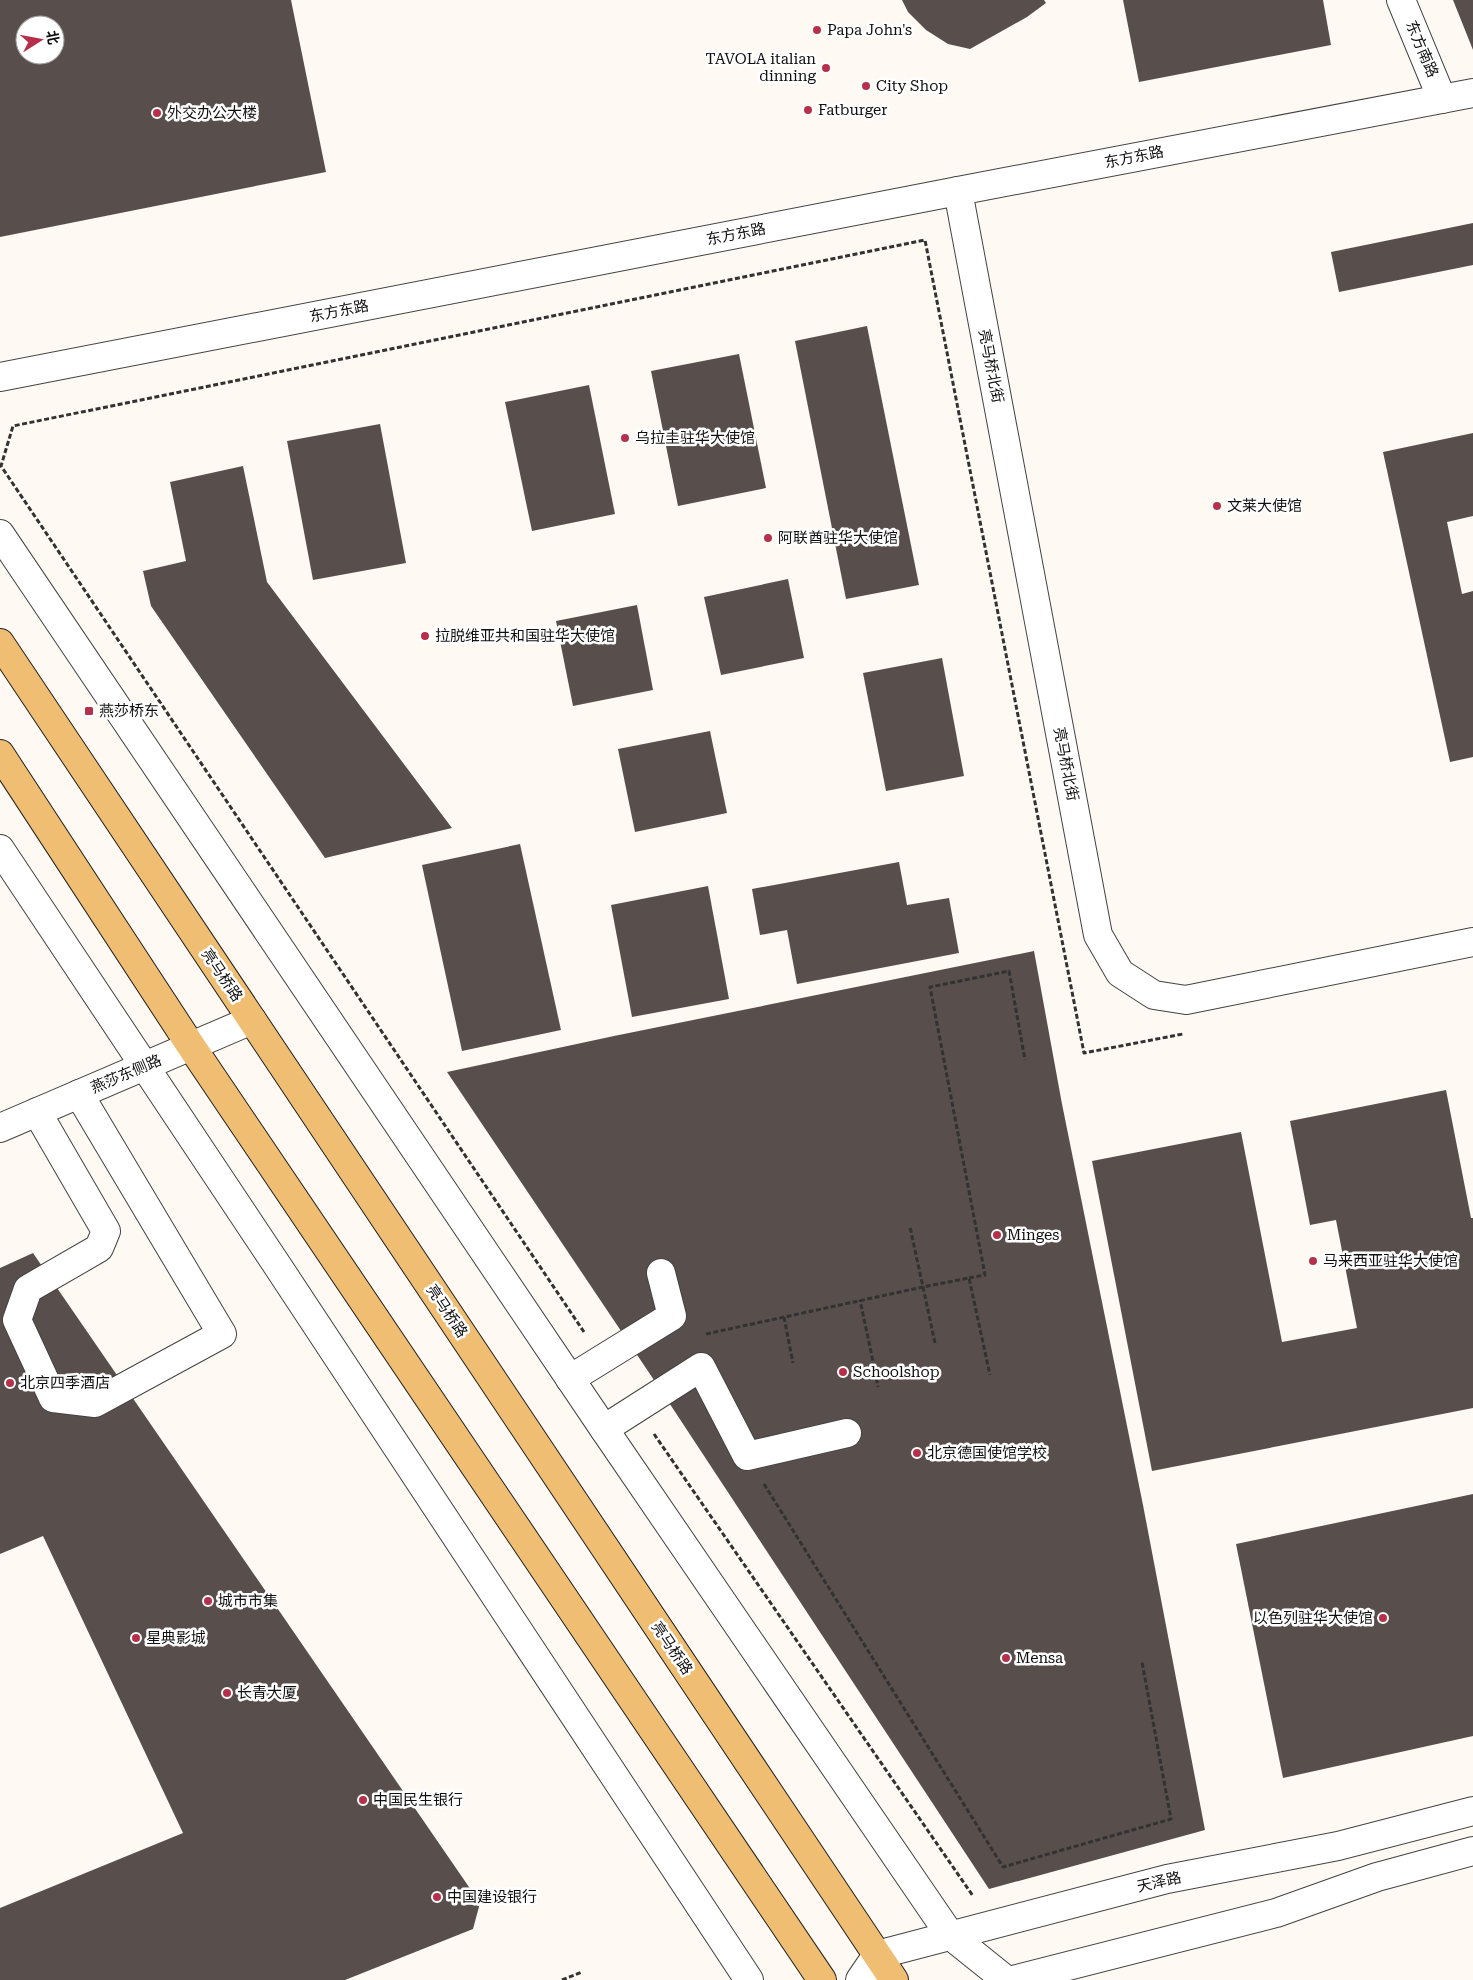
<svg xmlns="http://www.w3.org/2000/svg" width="1473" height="1980" font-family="'Roboto Serif','Noto Sans SC',serif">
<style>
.building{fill:#584f4d;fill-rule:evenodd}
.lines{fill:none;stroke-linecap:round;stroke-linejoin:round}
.minor-casing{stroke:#434343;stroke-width:30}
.major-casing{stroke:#212121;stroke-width:30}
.path{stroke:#323232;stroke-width:3;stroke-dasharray:5 2.5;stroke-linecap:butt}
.minor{stroke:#fff;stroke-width:28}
.major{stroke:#efbe72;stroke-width:28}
.poi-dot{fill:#b7304b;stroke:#fff;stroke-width:2}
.labels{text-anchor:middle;stroke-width:5;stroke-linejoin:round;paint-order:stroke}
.poi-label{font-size:15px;fill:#101010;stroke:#fff;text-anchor:start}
.street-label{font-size:15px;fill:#101010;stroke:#fff}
</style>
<rect width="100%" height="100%" fill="#fefaf3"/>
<g class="building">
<path d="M0,0H291L326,172L0,237ZM25,25H55V55H25Z"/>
<polygon points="902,0 1044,0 1046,3 1027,17 970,49 948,44 926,30 908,12"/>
<polygon points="1123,0 1323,0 1331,45 1139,82"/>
<polygon points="1453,0 1473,0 1473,50"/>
<polygon points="1473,223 1473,265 1339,292 1331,252"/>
<polygon points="867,326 919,585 846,599 795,341"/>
<polygon points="739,354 766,488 678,506 651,371"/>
<polygon points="589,385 615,514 532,531 505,402"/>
<polygon points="380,424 406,563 313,580 287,441"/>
<polygon points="1473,433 1473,516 1447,522 1462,594 1473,591 1473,757 1450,762 1383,452"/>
<polygon points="243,466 267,582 452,828 325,858 151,606 143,571 186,561 170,482"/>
<polygon points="788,579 804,658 721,675 704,597"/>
<polygon points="637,605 653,690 573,706 556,621"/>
<polygon points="942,658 964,776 886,791 863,673"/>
<polygon points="710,731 727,813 635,832 618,749"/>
<polygon points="520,844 561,1030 462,1051 422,865"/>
<polygon points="899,862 907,905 949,898 959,953 797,984 787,930 760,935 752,889"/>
<polygon points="708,886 729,999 632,1017 611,905"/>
<polygon points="1034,951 1062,1104 1143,1505 1205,1830 989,1889 662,1392 447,1072 614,1036"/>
<polygon points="1446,1090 1471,1218 1473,1218 1473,1408 1152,1471 1092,1161 1241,1132 1282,1342 1357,1328 1336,1220 1310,1225 1290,1121"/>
<polygon points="33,1253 480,1903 473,1929 345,1980 0,1980 0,1908 183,1833 43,1536 0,1554 0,1268"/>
<polygon points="1473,1494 1473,1736 1283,1778 1236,1544"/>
</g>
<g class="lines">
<g class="minor-casing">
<g id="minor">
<polyline points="1401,0 1442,99"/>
<polyline points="958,191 1098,935 1120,973 1154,995 1186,1000 1473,942"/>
<polyline points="0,377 958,191 1473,93"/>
<polyline points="0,534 604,1429 950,1935 1006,1980"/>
<polyline points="0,849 275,1262 749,1980"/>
<polyline points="37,1112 106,1231 99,1248 28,1289 17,1320 53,1398 95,1403 222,1334 79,1094"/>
<polyline points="0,1128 252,1020"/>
<polyline points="570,1379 672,1316 661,1273"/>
<polyline points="604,1429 701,1367 747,1456 847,1433"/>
<polyline points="860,1980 877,1955 1167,1879 1338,1846 1473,1811"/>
<polyline points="1013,1980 1276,1913 1377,1877 1473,1851"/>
</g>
</g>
<g class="major-casing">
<g id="major">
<polyline points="0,643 894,1980"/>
<polyline points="0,754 191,1046 822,1980"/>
</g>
</g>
<g class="path">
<polyline points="969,1278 985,1275 930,987 1009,971 1025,1060"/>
<polyline points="784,1317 793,1363"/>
<polyline points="584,1332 1,466 13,426 925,240 1084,1053 1183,1034"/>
<polyline points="706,1334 923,1287 910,1227"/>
<polyline points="935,1343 923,1287 969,1278 990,1375"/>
<polyline points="875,1371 878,1387"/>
<polyline points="856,1374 875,1371 860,1300"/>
<polyline points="654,1434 973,1896"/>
<polyline points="764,1484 1003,1867 1171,1819 1142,1662"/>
<polyline points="562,1980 582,1972"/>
</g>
<use href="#minor" class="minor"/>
<use href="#major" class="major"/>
</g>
<g class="poi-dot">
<circle cx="817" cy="30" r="5"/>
<circle cx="826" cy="68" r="5"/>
<circle cx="866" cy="86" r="5"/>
<circle cx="808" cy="110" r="5"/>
<circle cx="157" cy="113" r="5"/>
<circle cx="625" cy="438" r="5"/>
<circle cx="1217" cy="506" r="5"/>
<circle cx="768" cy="538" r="5"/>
<circle cx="425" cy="636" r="5"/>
<rect x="84" y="706" width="10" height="10" rx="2.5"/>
<circle cx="997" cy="1235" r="5"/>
<circle cx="1313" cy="1261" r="5"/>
<circle cx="843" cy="1372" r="5"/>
<circle cx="10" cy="1383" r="5"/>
<circle cx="917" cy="1453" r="5"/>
<circle cx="208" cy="1601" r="5"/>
<circle cx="1383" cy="1618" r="5"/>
<circle cx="136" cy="1638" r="5"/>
<circle cx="1006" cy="1658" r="5"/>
<circle cx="227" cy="1693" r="5"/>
<circle cx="363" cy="1800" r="5"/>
<circle cx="437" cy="1897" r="5"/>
</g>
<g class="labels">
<g class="poi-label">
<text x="827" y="35">Papa John's</text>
<text x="816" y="64" text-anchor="end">TAVOLA italian<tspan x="816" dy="17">dinning</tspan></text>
<text x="876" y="91">City Shop</text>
<text x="818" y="115">Fatburger</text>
<text x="167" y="118">外交办公大楼</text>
<text x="635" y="443">乌拉圭驻华大使馆</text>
<text x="1227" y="511">文莱大使馆</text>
<text x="778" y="543">阿联酋驻华大使馆</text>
<text x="435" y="641">拉脱维亚共和国驻华大使馆</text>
<text x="99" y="716">燕莎桥东</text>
<text x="1007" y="1240">Minges</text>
<text x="1323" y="1266">马来西亚驻华大使馆</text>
<text x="853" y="1377">Schoolshop</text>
<text x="20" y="1388">北京四季酒店</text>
<text x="927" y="1458">北京德国使馆学校</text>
<text x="218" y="1606">城市市集</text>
<text x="1373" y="1623" text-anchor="end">以色列驻华大使馆</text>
<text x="146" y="1643">星典影城</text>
<text x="1016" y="1663">Mensa</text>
<text x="237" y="1698">长青大厦</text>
<text x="373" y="1805">中国民生银行</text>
<text x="447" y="1902">中国建设银行</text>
</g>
<g class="street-label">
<text transform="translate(1422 49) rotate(67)" y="5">东方南路</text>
<text transform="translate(1134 157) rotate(-11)" y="5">东方东路</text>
<text transform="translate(736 234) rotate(-11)" y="5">东方东路</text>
<text transform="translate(339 311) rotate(-11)" y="5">东方东路</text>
<text transform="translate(991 366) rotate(79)" y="5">亮马桥北街</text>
<text transform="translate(1066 764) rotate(79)" y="5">亮马桥北街</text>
<text transform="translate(222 975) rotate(56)" y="5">亮马桥路</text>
<text transform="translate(126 1074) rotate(-23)" y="5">燕莎东侧路</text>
<text transform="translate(447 1311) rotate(56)" y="5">亮马桥路</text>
<text transform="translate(672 1648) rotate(56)" y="5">亮马桥路</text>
<text transform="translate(1159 1882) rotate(-13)" y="5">天泽路</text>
</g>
</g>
<g transform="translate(40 40) rotate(79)"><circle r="24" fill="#ffffff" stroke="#9f9f9f"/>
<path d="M0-4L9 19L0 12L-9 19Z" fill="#b7304b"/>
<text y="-8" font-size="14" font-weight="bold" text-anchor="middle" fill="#101010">北</text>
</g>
</svg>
